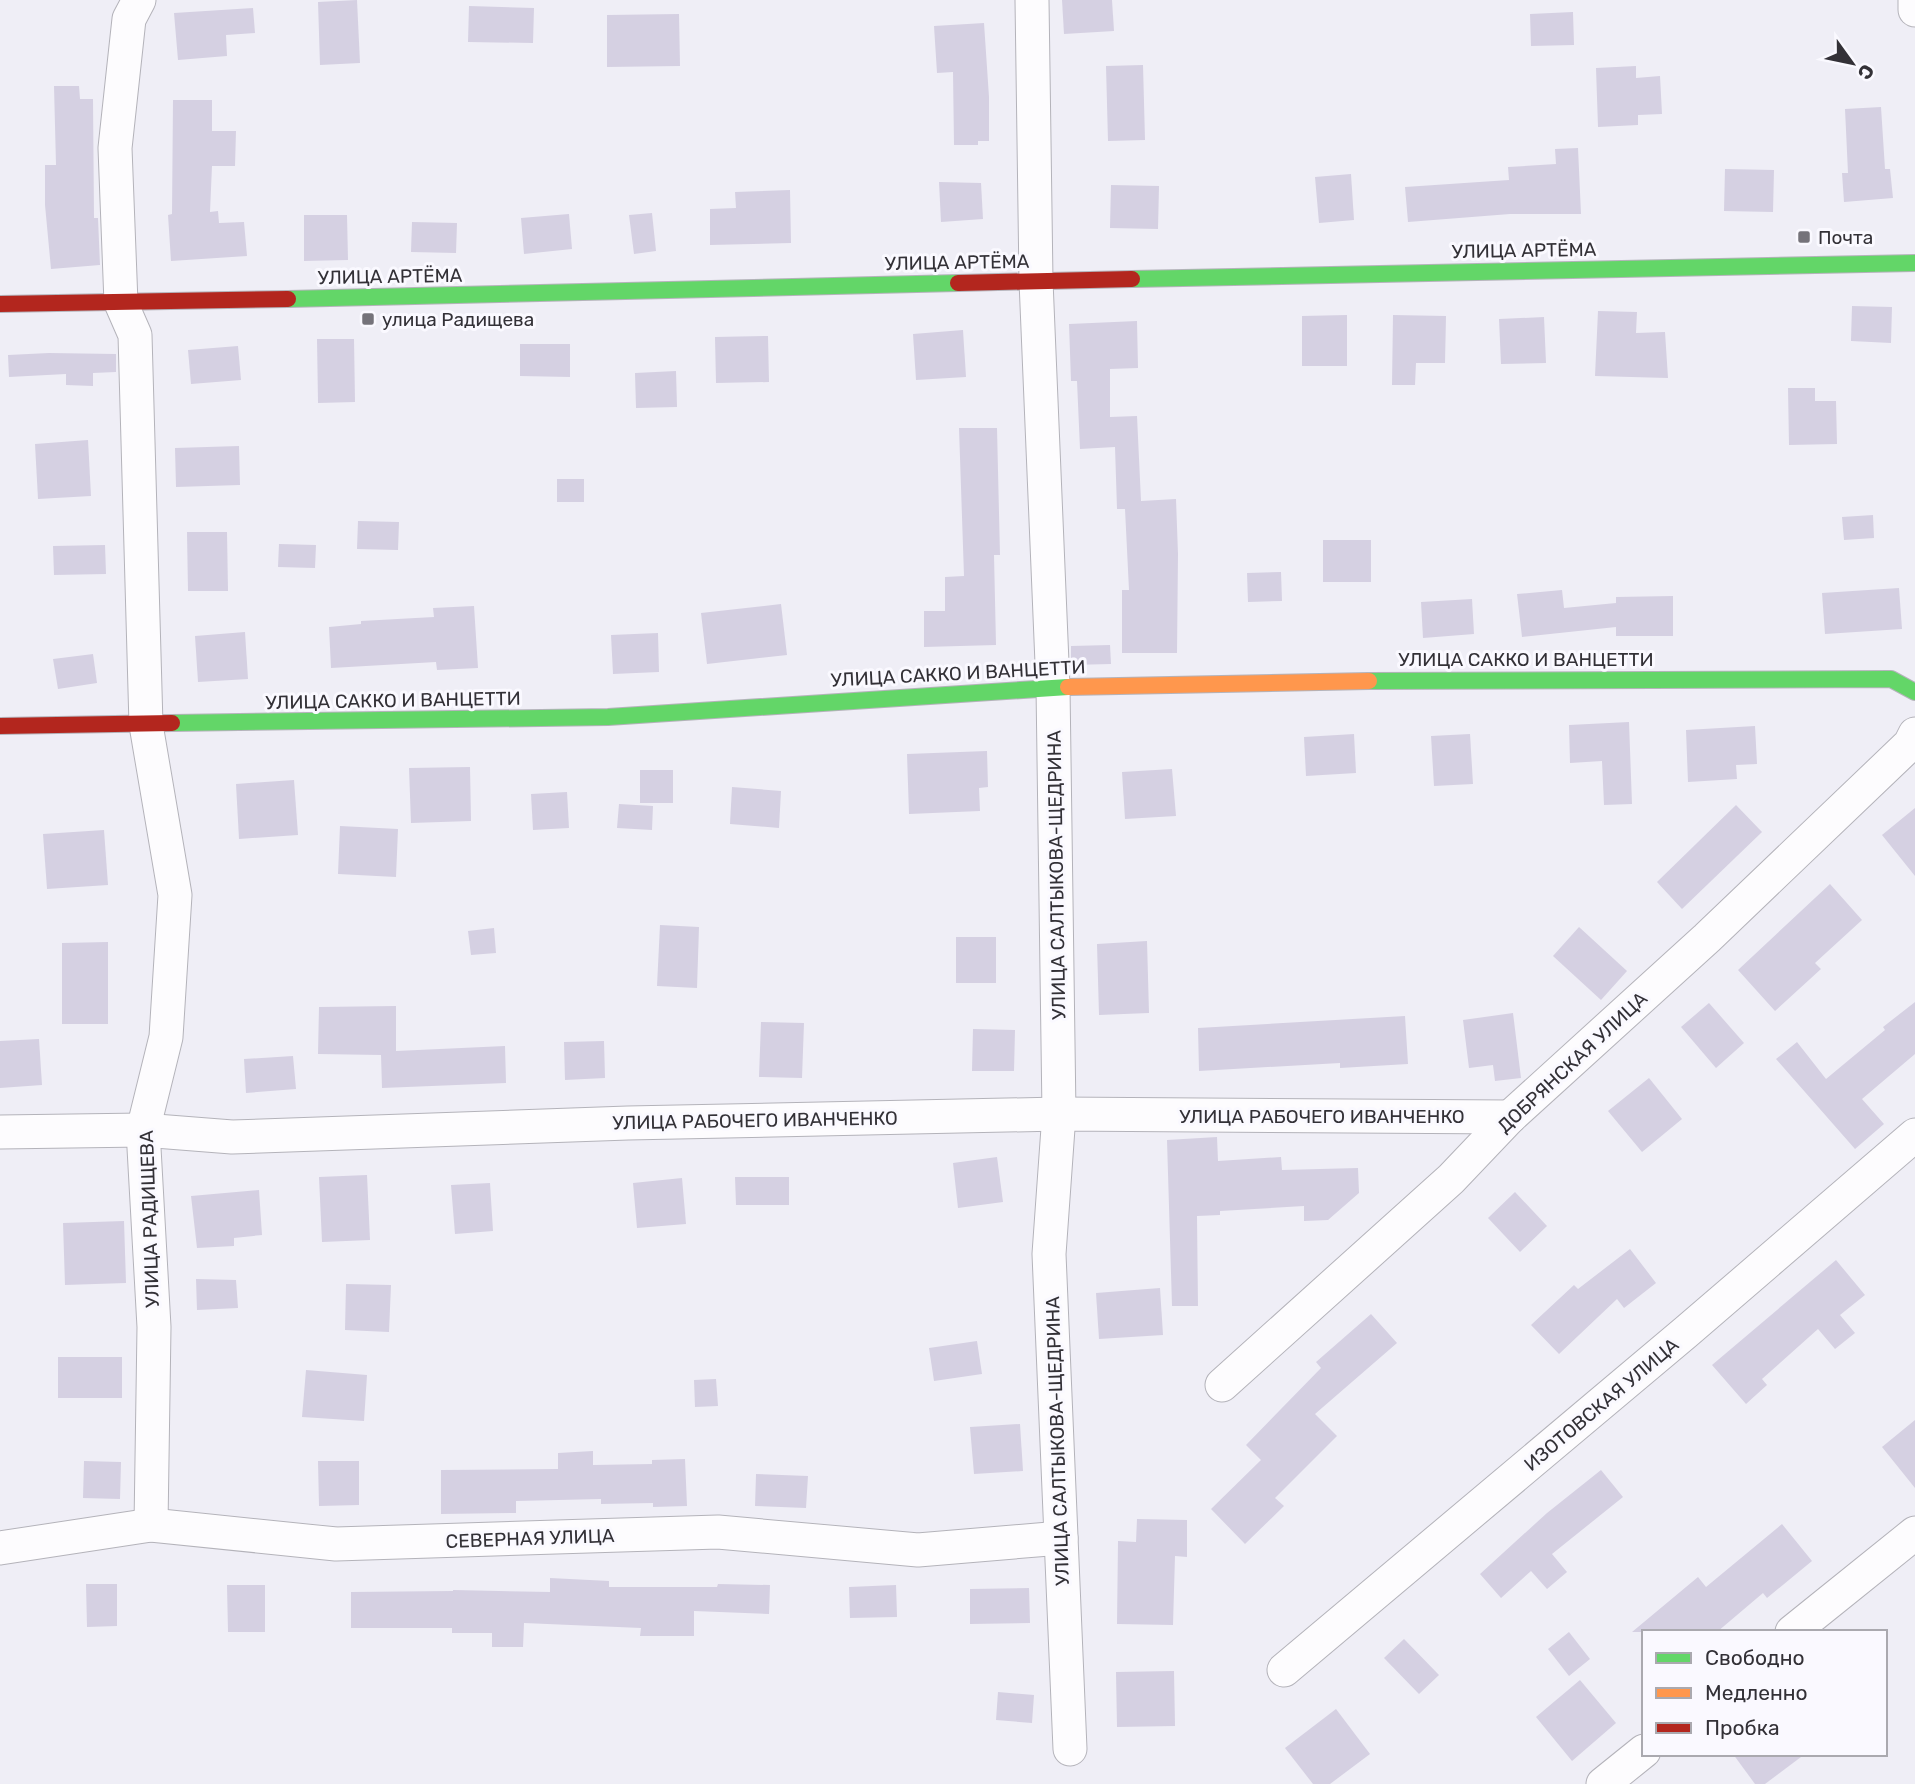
<svg xmlns="http://www.w3.org/2000/svg" width="1915" height="1784" font-family="Rubik,sans-serif">
<style>
.building{fill:#d5d0e2}
.lines{fill:none;stroke-linecap:round;stroke-linejoin:round}
.street-casing{stroke:#b4b3ba;stroke-width:35}
.fast-casing{stroke:#b4b3ba;stroke-width:18}
.slow-casing{stroke:#b4b3ba;stroke-width:18}
.jam-casing{stroke:#b4b3ba;stroke-width:18}
.street{stroke:#fdfcfe;stroke-width:33}
.fast{stroke:#63d668;stroke-width:16}
.slow{stroke:#ff974d;stroke-width:16}
.jam{stroke:#b3261e;stroke-width:16}
.poi-dot{fill:#75737a;stroke:#faf9ff;stroke-width:2.5}
.labels{text-anchor:middle;stroke-width:6;stroke-linejoin:round;paint-order:stroke}
.poi-label{font-size:19px;fill:#333137;stroke:#faf9ff;text-anchor:start}
.street-label{font-size:19px;fill:#333137;stroke:#faf9ff}
</style>
<rect width="100%" height="100%" fill="#efeef6"/>
<g class="building">
<polygon points="357,0 360,63 320,65 318,2"/>
<polygon points="1062,0 1112,0 1114,31 1064,34"/>
<polygon points="469,6 534,8 533,43 468,42"/>
<polygon points="253,8 255,33 226,35 227,56 178,60 174,13"/>
<polygon points="1573,12 1574,45 1531,46 1530,14"/>
<polygon points="679,14 680,66 607,67 607,15"/>
<polygon points="984,23 989,97 989,141 978,141 978,145 954,145 953,72 937,73 934,26"/>
<polygon points="1143,65 1145,140 1108,141 1106,66"/>
<polygon points="1636,66 1636,78 1660,76 1662,114 1638,115 1638,125 1598,127 1596,68"/>
<polygon points="54,86 79,86 80,99 93,99 94,218 98,218 100,265 51,269 45,205 45,165 56,165"/>
<polygon points="173,100 212,100 212,131 236,131 235,166 212,166 210,212 218,211 219,223 244,222 247,256 171,261 168,215 172,214"/>
<polygon points="1881,107 1885,169 1890,169 1893,198 1844,202 1842,173 1848,173 1845,109"/>
<polygon points="1578,148 1581,214 1510,214 1408,222 1405,187 1509,180 1508,167 1556,164 1555,149"/>
<polygon points="1725,169 1774,170 1773,212 1724,211"/>
<polygon points="1351,174 1354,220 1319,223 1315,177"/>
<polygon points="939,182 981,183 983,219 941,222"/>
<polygon points="1111,185 1159,186 1158,229 1110,228"/>
<polygon points="790,190 791,243 710,245 710,209 736,208 735,192"/>
<polygon points="652,213 656,251 634,254 629,215"/>
<polygon points="569,214 572,249 524,254 521,218"/>
<polygon points="304,215 347,215 348,260 304,261"/>
<polygon points="412,222 457,223 456,253 411,252"/>
<polygon points="1852,306 1892,307 1891,343 1851,341"/>
<polygon points="1598,311 1637,312 1636,333 1665,332 1668,378 1595,376"/>
<polygon points="1347,315 1347,366 1302,366 1302,316"/>
<polygon points="1393,315 1446,316 1445,363 1416,363 1415,385 1392,385"/>
<polygon points="1544,317 1546,363 1501,364 1499,319"/>
<polygon points="1137,321 1138,368 1110,369 1110,417 1137,416 1141,501 1176,499 1178,554 1177,653 1122,653 1122,590 1129,590 1125,509 1117,509 1115,447 1080,449 1077,381 1071,381 1069,324"/>
<polygon points="963,330 966,377 916,380 913,334"/>
<polygon points="768,336 769,382 716,383 715,337"/>
<polygon points="317,339 354,339 355,402 318,403"/>
<polygon points="520,344 570,344 570,377 520,376"/>
<polygon points="238,346 241,380 191,384 188,350"/>
<polygon points="49,353 116,354 116,372 93,373 93,386 66,385 66,374 9,377 8,355"/>
<polygon points="676,371 677,407 636,408 635,373"/>
<polygon points="1788,388 1815,388 1815,401 1836,401 1837,444 1789,445"/>
<polygon points="959,428 997,428 1000,555 994,555 996,645 924,647 924,611 945,611 945,577 964,576"/>
<polygon points="88,440 91,496 38,499 35,444"/>
<polygon points="239,446 240,485 176,487 175,448"/>
<rect x="557" y="479" width="27" height="23"/>
<polygon points="1873,515 1874,538 1844,540 1842,517"/>
<polygon points="358,521 399,522 398,550 357,549"/>
<polygon points="187,532 227,532 228,591 188,591"/>
<rect x="1323" y="540" width="48" height="42"/>
<polygon points="279,544 316,545 315,568 278,567"/>
<polygon points="105,545 106,574 54,575 53,546"/>
<polygon points="1281,572 1282,601 1248,602 1247,573"/>
<polygon points="1899,588 1902,629 1825,634 1822,593"/>
<polygon points="1562,590 1564,608 1616,603 1616,597 1673,596 1673,636 1616,636 1616,627 1522,637 1517,594"/>
<polygon points="1472,599 1474,634 1423,638 1421,602"/>
<polygon points="781,604 787,655 707,664 701,613"/>
<polygon points="474,606 478,668 437,670 436,662 331,668 329,627 361,624 361,621 434,617 433,608"/>
<polygon points="245,632 248,679 198,682 195,636"/>
<polygon points="658,633 659,672 613,674 611,635"/>
<polygon points="1110,645 1111,664 1071,665 1071,646"/>
<polygon points="93,654 97,683 58,689 53,659"/>
<polygon points="1629,722 1632,804 1604,805 1602,761 1570,763 1569,725"/>
<polygon points="1755,726 1757,764 1736,765 1737,779 1688,782 1686,730"/>
<polygon points="1354,734 1356,773 1306,776 1304,737"/>
<polygon points="1470,734 1473,784 1434,786 1431,736"/>
<polygon points="987,751 988,787 979,788 980,811 909,814 907,754"/>
<polygon points="470,767 471,821 411,823 409,768"/>
<polygon points="1172,769 1176,816 1125,819 1122,772"/>
<rect x="640" y="770" width="33" height="33"/>
<polygon points="294,780 298,835 239,839 236,784"/>
<polygon points="732,787 781,791 779,828 730,824"/>
<polygon points="567,792 569,828 533,830 531,794"/>
<polygon points="619,804 653,806 652,830 617,828"/>
<polygon points="1736,805 1762,832 1682,909 1657,882"/>
<polygon points="1915,808 1915,876 1882,835"/>
<polygon points="340,826 398,829 396,877 338,874"/>
<polygon points="104,830 108,885 47,889 43,834"/>
<polygon points="1830,884 1862,920 1815,963 1821,969 1775,1011 1738,970"/>
<polygon points="660,925 699,927 697,988 657,986"/>
<polygon points="1579,927 1627,971 1601,1000 1553,956"/>
<polygon points="494,928 496,953 471,955 468,931"/>
<rect x="956" y="937" width="40" height="46"/>
<polygon points="1147,941 1149,1013 1099,1015 1097,944"/>
<polygon points="108,942 108,1024 62,1024 62,943"/>
<polygon points="1915,1002 1915,1054 1862,1099 1884,1124 1855,1149 1776,1059 1797,1042 1826,1079 1885,1030 1883,1027"/>
<polygon points="1709,1003 1744,1043 1716,1068 1681,1027"/>
<polygon points="396,1006 396,1051 505,1046 506,1083 382,1088 381,1055 318,1054 319,1007"/>
<polygon points="1513,1013 1521,1078 1495,1081 1493,1065 1469,1068 1463,1020"/>
<polygon points="1405,1016 1408,1064 1340,1068 1340,1063 1199,1071 1198,1028"/>
<polygon points="761,1022 804,1023 802,1078 759,1077"/>
<polygon points="973,1029 1015,1030 1014,1071 972,1071"/>
<polygon points="39,1039 42,1085 0,1088 0,1041"/>
<polygon points="604,1041 605,1078 565,1080 564,1042"/>
<polygon points="293,1056 296,1089 246,1093 244,1059"/>
<polygon points="1649,1078 1682,1119 1642,1152 1608,1111"/>
<polygon points="1217,1137 1218,1161 1281,1157 1282,1170 1358,1168 1359,1193 1328,1220 1304,1221 1304,1206 1220,1211 1220,1215 1197,1216 1198,1306 1172,1306 1167,1140"/>
<polygon points="997,1157 1003,1202 958,1208 953,1163"/>
<polygon points="367,1175 370,1240 322,1242 319,1177"/>
<polygon points="735,1177 789,1177 789,1205 736,1205"/>
<polygon points="682,1178 686,1224 637,1228 633,1183"/>
<polygon points="490,1183 493,1231 455,1234 451,1185"/>
<polygon points="259,1190 262,1235 234,1238 234,1246 197,1248 191,1196"/>
<polygon points="1515,1192 1547,1226 1520,1252 1488,1218"/>
<polygon points="124,1221 126,1283 65,1285 63,1223"/>
<polygon points="1630,1249 1656,1283 1624,1308 1617,1299 1559,1354 1531,1325 1574,1285 1578,1289"/>
<polygon points="1836,1260 1865,1295 1840,1315 1855,1333 1835,1349 1818,1329 1762,1379 1767,1385 1746,1404 1712,1365"/>
<polygon points="196,1279 236,1280 238,1308 197,1310"/>
<polygon points="346,1284 391,1285 389,1332 345,1330"/>
<polygon points="1160,1288 1163,1335 1099,1339 1096,1293"/>
<polygon points="1371,1314 1397,1343 1315,1414 1337,1436 1275,1498 1284,1506 1245,1544 1211,1509 1261,1460 1246,1445 1321,1368 1316,1362"/>
<polygon points="977,1341 982,1374 934,1381 929,1348"/>
<rect x="58" y="1357" width="64" height="41"/>
<polygon points="306,1370 367,1375 364,1421 302,1417"/>
<polygon points="716,1379 718,1406 695,1407 694,1380"/>
<polygon points="1915,1420 1915,1488 1882,1447"/>
<polygon points="1020,1424 1023,1471 974,1474 970,1427"/>
<polygon points="593,1451 593,1465 652,1464 652,1460 685,1459 687,1506 653,1507 653,1503 601,1504 601,1499 516,1501 516,1513 441,1514 441,1470 558,1469 558,1453"/>
<polygon points="84,1461 121,1462 120,1499 83,1498"/>
<polygon points="318,1461 359,1461 359,1505 319,1506"/>
<polygon points="1601,1470 1623,1497 1552,1554 1567,1572 1547,1589 1531,1571 1501,1598 1480,1574 1547,1513"/>
<polygon points="756,1474 808,1476 806,1508 755,1506"/>
<polygon points="1137,1519 1187,1520 1187,1557 1175,1556 1173,1625 1117,1624 1118,1541 1136,1542"/>
<polygon points="1782,1524 1812,1561 1767,1598 1763,1593 1717,1632 1632,1632 1698,1577 1706,1587"/>
<polygon points="550,1578 609,1581 609,1587 717,1587 718,1584 770,1585 769,1614 694,1611 694,1636 640,1636 641,1628 524,1623 523,1647 492,1647 492,1633 452,1633 452,1628 351,1628 351,1592 453,1591 453,1590 550,1592"/>
<polygon points="86,1584 117,1584 117,1626 87,1627"/>
<polygon points="227,1585 265,1585 265,1632 228,1632"/>
<polygon points="896,1585 897,1617 850,1618 849,1587"/>
<polygon points="1029,1588 1030,1623 970,1624 970,1589"/>
<polygon points="1569,1632 1590,1659 1569,1676 1548,1649"/>
<polygon points="1404,1639 1439,1675 1419,1694 1384,1658"/>
<polygon points="1174,1671 1175,1726 1117,1727 1116,1672"/>
<polygon points="1580,1680 1616,1723 1572,1761 1536,1717"/>
<polygon points="998,1692 1034,1695 1032,1723 996,1720"/>
<polygon points="1336,1709 1370,1754 1330,1784 1313,1784 1285,1748"/>
<polygon points="1733,1754 1805,1754 1765,1784 1755,1784"/>
</g>
<g class="lines">
<g class="street-casing">
<g id="street">
<polyline points="139,0 129,19 115,148 121,303 135,335 146,725 175,895 166,1037 143,1130 154,1327 151,1525"/>
<polyline points="1032,0 1036,281 1053,687 1059,1114 1049,1254 1070,1749"/>
<polyline points="1915,0 1915,10"/>
<polyline points="0,1132 143,1130 232,1137 628,1123 1059,1114 1510,1117"/>
<polyline points="1222,1385 1451,1179 1510,1117 1707,938 1910,744 1915,734"/>
<polyline points="0,1548 151,1525 336,1544 718,1532 918,1550 1061,1538"/>
<polyline points="1792,1632 1915,1533"/>
<polyline points="1284,1670 1686,1332 1915,1135"/>
<polyline points="1603,1784 1644,1751"/>
</g>
</g>
<g class="fast-casing">
<g id="fast">
<polyline points="1132,279 1915,263"/>
<polyline points="288,299 958,283"/>
<polyline points="1369,681 1891,679 1915,692"/>
<polyline points="172,723 608,717 1068,687"/>
</g>
</g>
<g class="slow-casing">
<polyline id="slow" points="1068,687 1369,681"/>
</g>
<g class="jam-casing">
<g id="jam">
<polyline points="958,283 1132,279"/>
<polyline points="0,304 288,299"/>
<polyline points="0,726 172,723"/>
</g>
</g>
<use href="#street" class="street"/>
<use href="#fast" class="fast"/>
<use href="#slow" class="slow"/>
<use href="#jam" class="jam"/>
</g>
<g class="poi-dot">
<rect x="1797" y="230" width="14" height="14" rx="3.5"/>
<rect x="361" y="312" width="14" height="14" rx="3.5"/>
</g>
<g class="labels">
<g class="poi-label">
<text x="1818" y="244">Почта</text>
<text x="382" y="326">улица Радищева</text>
</g>
<g class="street-label">
<text transform="translate(1524 250) rotate(-1)" y="7">УЛИЦА АРТЁМА</text>
<text transform="translate(957 262) rotate(-1)" y="7">УЛИЦА АРТЁМА</text>
<text transform="translate(390 276) rotate(-1)" y="7">УЛИЦА АРТЁМА</text>
<text x="1526" y="666">УЛИЦА САККО И ВАНЦЕТТИ</text>
<text transform="translate(958 673) rotate(-3)" y="7">УЛИЦА САККО И ВАНЦЕТТИ</text>
<text transform="translate(393 700) rotate(-1)" y="7">УЛИЦА САККО И ВАНЦЕТТИ</text>
<text transform="translate(1056 875) rotate(-91)" y="7">УЛИЦА САЛТЫКОВА-ЩЕДРИНА</text>
<text transform="translate(1572 1062) rotate(-43)" y="7">ДОБРЯНСКАЯ УЛИЦА</text>
<text x="1322" y="1123">УЛИЦА РАБОЧЕГО ИВАНЧЕНКО</text>
<text transform="translate(755 1120) rotate(-1)" y="7">УЛИЦА РАБОЧЕГО ИВАНЧЕНКО</text>
<text transform="translate(149 1219) rotate(-92)" y="7">УЛИЦА РАДИЩЕВА</text>
<text transform="translate(1601 1404) rotate(-40)" y="7">ИЗОТОВСКАЯ УЛИЦА</text>
<text transform="translate(1057 1441) rotate(-92)" y="7">УЛИЦА САЛТЫКОВА-ЩЕДРИНА</text>
<text transform="translate(530 1538) rotate(-2)" y="7">СЕВЕРНАЯ УЛИЦА</text>
</g>
</g>
<rect x="1642" y="1630" width="245" height="126" fill="#faf9ff" stroke="#aaa9af" stroke-width="2"/>
<rect x="1656" y="1653" width="35" height="10" fill="#63d668" stroke="#aaa9af" stroke-width="2"/>
<text x="1705" y="1665" font-size="21" fill="#333137">Свободно</text>
<rect x="1656" y="1688" width="35" height="10" fill="#ff974d" stroke="#aaa9af" stroke-width="2"/>
<text x="1705" y="1700" font-size="21" fill="#333137">Медленно</text>
<rect x="1656" y="1723" width="35" height="10" fill="#b3261e" stroke="#aaa9af" stroke-width="2"/>
<text x="1705" y="1735" font-size="21" fill="#333137">Пробка</text>
<g transform="translate(1852 63) rotate(123)" stroke="#faf9ff" stroke-width="5" paint-order="stroke">
<path d="M0-5L12 26L0 18L-12 26Z" fill="#333137"/>
<text y="-10" font-size="19" font-weight="bold" text-anchor="middle" fill="#333137">С</text>
</g>
</svg>
